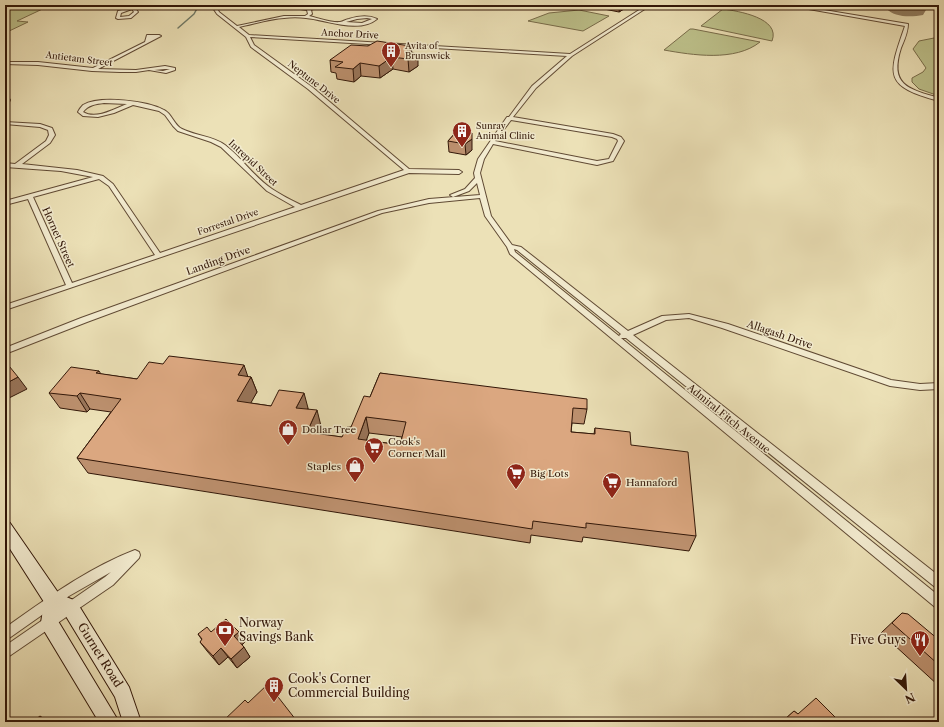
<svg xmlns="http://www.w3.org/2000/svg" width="944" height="727" font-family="'Libre Caslon Text',serif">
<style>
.green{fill:#bdc18b;stroke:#786c4a}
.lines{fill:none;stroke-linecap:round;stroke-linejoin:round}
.stream{stroke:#707b69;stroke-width:1.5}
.taxiway{fill:#8f7c60;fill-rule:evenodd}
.minor-casing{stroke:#604a34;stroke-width:2}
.secondary-casing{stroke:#321708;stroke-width:2}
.minor{fill:#f3ecd0;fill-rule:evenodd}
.secondary{fill:#f3ecd0;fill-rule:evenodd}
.wall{fill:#bc906e;stroke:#321708;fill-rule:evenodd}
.shaded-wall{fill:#99755a;stroke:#321708}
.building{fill:#dba780;stroke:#321708;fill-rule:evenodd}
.labels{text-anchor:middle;stroke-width:3;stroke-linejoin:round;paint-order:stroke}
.far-street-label{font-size:9px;fill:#321708;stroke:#f3ecd0}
.far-poi-label{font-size:9px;fill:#321708;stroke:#f3ecd0;text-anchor:start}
.street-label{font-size:10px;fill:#321708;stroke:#f3ecd0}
.poi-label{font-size:10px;fill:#321708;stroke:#f3ecd0;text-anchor:start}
.near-poi-label{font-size:12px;fill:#321708;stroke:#f3ecd0;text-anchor:start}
.near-street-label{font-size:12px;fill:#321708;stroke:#f3ecd0}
</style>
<rect width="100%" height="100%" fill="#ece1b7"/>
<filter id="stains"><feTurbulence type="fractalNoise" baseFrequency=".005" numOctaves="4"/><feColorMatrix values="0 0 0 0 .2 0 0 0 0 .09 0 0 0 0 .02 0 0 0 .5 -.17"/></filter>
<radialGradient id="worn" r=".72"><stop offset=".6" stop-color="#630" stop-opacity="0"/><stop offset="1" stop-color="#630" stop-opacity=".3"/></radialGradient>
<g class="green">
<polygon points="5,5 51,5 17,21 28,22 5,33"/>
<path d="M723,9C738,11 781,18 772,41L701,26Z"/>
<polygon points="579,10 609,16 583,31 528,21 549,13"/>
<path d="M690,29H693L760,42C735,62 692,55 664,50Z"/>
<polygon points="939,37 939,96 919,89 912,82 912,78 923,72 926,68 913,49 919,41"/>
</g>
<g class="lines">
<polyline class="stream" points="178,28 194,14 199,5"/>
<path class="taxiway" d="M887,5H899V7L915,9L917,5H929L923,15C912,17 894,18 886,8Z"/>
<g class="minor-casing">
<g id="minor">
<path d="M141,5H147L135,8L138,12L131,18L118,19L116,18L118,11ZM132,9L134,12L129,16L120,17L121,13Z"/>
<path d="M216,5H220L217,8L219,12L237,26L284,16H305L308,14L307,10L300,9L297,5L309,8L312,6V5H316L315,8L311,10L312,14L309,16C318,18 332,23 340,22C343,22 346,19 349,19C358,16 369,15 377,19C359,34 327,20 306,18C299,17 291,17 284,18C269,19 254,24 239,27L249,35L570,54L647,5H651L572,56L536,88L513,117L613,134L621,137L624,141L613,161L597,165L493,144L484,159L480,173L491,216L512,245L521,247L628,331L662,316L689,314L728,324L891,380L920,384L939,383V389L920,390L890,386L722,328L689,318L666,320L633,335L939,576V588L935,587L626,338H621L939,596V608L935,607L510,254L507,247L485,216L480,198L429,203L382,213L87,322L5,354V348L81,318L378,211L429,199L480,195L477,183L469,191L453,197L450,195L465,189L475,178L474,173L478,159L507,117H509L532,86L567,56L250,37L254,45L312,87L409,169L459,170L462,172L459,174L409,173L5,310V305L66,285L28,199L5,205V201L93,177L61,171L5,167V163L15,164L46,141L49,135L48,130L40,127L5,124V122L40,124L52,128L55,135L50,143L22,164L77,170L103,176L113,184L160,253L295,207L267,191L221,147L211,142L178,131L173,126L165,115L159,111L133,105L114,113L98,117L83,116L78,112C79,110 81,107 83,105C100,95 148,101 164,110C172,114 174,125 182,129C196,136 213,136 225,145C242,158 254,177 272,189C281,195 291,200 301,205L404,170L308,89L251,47L246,37L217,14L213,8ZM367,18L372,19L362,23L346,22L357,19ZM104,103L127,104C114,109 96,120 83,112C88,105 96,104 104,103ZM511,120L612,137L617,139L618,141L609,159L597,161L495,141ZM99,179L109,186L155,255L72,283L33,197ZM514,249L517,250L621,334L619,336L620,337L515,252Z"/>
<path d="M786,5H794L908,24C908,32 904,41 901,48C889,85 908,89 939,98V101C883,86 888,75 905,26Z"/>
<path d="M147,35H159L161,36L98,69L136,70L165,66L175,68V70L166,73L149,70L136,72H120L92,71L38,65L5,64V62H38L93,68L145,42ZM165,69H170L163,71L154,70Z"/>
<polygon points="5,94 10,100 7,106 5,106"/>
<path d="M135,550L139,552L140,555L139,558L113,585L5,659V646L105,577L111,572L69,596L5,641V628C46,599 88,568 135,550Z"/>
</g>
</g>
<g class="secondary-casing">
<polygon id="secondary" points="5,521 10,523 59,594 76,601 129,687 141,722 123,722 115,697 64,613 59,611 58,621 119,722 99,722 43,629 41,623 44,602 5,541"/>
</g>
<use href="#minor" class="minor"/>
<use href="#secondary" class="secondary"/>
</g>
<g class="wall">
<polygon points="604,5 630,5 619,12 604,9"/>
<polygon points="368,46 411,47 412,53 418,66 409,72 393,69 380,78 361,76 354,82 337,79 336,73 331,72 330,60"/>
<polygon points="458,130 472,150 466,155 449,152 448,141"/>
<path d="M99,371L101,374L137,379L251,377L257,392L250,403L271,406L308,408V409L321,426L318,434L342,437L351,427L370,397L380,373L587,409L584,424L572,423L571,432L594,434L595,428L631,445L696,536L689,551L583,537L582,542L531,535L530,543L88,473L77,458L111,412L90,409L87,412L60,408L49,393ZM369,433L402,437L400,445L366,440Z"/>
<polygon points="902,613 939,640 939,686 881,633"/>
<polygon points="211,632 245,642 242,645 250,657 237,668 228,657 219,665 207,651 200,642 202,640 198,634"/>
<polygon points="794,711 798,714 834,722 782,722"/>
</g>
<g class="shaded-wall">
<polygon points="620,5 630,5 619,12"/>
<polygon points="410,46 410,48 411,47 412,57 418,54 418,66 409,72 408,59 406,52"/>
<polygon points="392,57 393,69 380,78 379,66"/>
<polygon points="360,63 361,76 354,82 353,69"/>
<polygon points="472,139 472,150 466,155 465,144"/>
<polygon points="244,365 249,380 251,377 257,392 243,417 237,401 238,375"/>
<polygon points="18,377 27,389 5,400 5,384"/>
<polygon points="80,393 90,409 87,412 77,396"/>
<polygon points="304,393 308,408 301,423 296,408"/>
<polygon points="317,410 321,426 312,448 307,432"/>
<polygon points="366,417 369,433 361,455 358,439"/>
<polygon points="239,632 245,642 240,646 234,636"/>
<polygon points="244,647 250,657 237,668 231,659"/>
<polygon points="221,648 228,657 219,665 213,656"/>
<polygon points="40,716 49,722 43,722"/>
</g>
<g class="building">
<polygon points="377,41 410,46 409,47 411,47 406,52 418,54 408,59 392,57 379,66 360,63 353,69 335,67 343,62 330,60 351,45 368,46"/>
<polygon points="458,130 472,133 472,139 465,144 448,141"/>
<path d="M169,356L244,365L238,375L251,377L237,401L271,406L279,390L304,393L296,408L317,410L307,432L342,437L347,427H351L364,396L370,397L380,373L587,399V409L573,408L571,432L595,434V428L630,432L631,445L688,452L696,536L586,523V528L533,521L532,529L77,458L121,399L80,393L77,396L49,393L71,367L99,371L96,373L137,379L149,362L163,364ZM366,417L406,422L400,445L358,439Z"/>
<polygon points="5,361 18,377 5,384"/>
<polygon points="902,613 908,614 939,640 939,665 892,623"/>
<polygon points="226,619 239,632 234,636 244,647 231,659 221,648 213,656 200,642 202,639 198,634 207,627 211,632"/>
<polygon points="268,684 296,720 293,722 222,722 245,700 248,703"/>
<polygon points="816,698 837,719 834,722 787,722 784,720 794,711 798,714"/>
<polygon points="40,716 43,722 32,722"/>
</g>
<defs>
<g id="building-pin" transform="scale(1)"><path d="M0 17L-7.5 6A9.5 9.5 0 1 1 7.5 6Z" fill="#8f2418" stroke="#f3ecd0"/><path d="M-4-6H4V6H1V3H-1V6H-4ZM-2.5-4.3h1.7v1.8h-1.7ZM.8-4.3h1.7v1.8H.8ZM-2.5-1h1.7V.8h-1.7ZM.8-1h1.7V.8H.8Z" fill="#fff"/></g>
<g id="shop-pin" transform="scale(1)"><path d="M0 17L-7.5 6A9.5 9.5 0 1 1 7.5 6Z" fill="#8f2418" stroke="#f3ecd0"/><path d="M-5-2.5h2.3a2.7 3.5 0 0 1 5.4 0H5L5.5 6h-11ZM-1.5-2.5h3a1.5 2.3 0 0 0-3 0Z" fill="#fff"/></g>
<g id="supermarket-pin" transform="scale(1)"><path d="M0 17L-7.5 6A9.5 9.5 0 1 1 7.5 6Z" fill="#8f2418" stroke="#f3ecd0"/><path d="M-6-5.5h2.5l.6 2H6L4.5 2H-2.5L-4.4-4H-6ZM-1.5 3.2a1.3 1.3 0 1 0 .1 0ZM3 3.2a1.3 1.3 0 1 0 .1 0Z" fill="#fff"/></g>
<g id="bank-pin" transform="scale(1)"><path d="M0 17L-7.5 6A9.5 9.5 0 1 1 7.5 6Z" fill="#8f2418" stroke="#f3ecd0"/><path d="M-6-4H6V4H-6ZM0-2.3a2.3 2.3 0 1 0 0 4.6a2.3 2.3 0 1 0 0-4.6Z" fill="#fff"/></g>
<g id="restaurant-pin" transform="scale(1)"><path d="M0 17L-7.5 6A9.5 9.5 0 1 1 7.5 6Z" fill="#8f2418" stroke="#f3ecd0"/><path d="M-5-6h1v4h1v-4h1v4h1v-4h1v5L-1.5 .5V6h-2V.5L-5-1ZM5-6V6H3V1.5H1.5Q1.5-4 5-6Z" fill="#fff"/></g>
</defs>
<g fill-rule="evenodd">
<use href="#building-pin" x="391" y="51"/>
<use href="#building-pin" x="462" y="131"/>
<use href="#shop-pin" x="288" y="429"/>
<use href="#supermarket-pin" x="374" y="447"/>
<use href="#shop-pin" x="355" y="466"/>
<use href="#supermarket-pin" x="516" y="473"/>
<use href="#supermarket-pin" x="612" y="482"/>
<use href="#bank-pin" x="225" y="630"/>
<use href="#restaurant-pin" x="920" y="640"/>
<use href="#building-pin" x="274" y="686"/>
</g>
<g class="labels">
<g class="far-street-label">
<text transform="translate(350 34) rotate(3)" y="3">Anchor Drive</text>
<text transform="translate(79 59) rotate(7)" y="3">Antietam Street</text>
<text transform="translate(314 82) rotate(38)" y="3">Neptune Drive</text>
<text transform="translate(253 163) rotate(43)" y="3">Intrepid Street</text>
<text transform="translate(228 222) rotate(-19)" y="3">Forrestal Drive</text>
</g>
<g class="far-poi-label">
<text x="405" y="49">Avita of<tspan x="405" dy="10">Brunswick</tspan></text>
<text x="476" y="129">Sunray<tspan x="476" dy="10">Animal Clinic</tspan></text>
</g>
<g class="street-label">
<text transform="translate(59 237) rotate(66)" y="4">Hornet Street</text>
<text transform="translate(218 260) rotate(-20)" y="4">Landing Drive</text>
<text transform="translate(780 334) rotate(19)" y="4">Allagash Drive</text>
<text transform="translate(729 418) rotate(39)" y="4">Admiral Fitch Avenue</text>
</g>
<g class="poi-label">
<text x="302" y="433">Dollar Tree</text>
<text x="388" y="445">Cook's<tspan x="388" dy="12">Corner Mall</tspan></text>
<text x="341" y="470" text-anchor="end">Staples</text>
<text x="530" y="477">Big Lots</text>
<text x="626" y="486">Hannaford</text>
</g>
<g class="near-poi-label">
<text x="239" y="627">Norway<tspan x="239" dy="14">Savings Bank</tspan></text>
<text x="906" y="644" text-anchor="end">Five Guys</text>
<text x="288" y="683">Cook's Corner<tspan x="288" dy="14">Commercial Building</tspan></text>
</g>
<g class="near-street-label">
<text transform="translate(100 655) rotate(58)" y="4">Gurnet Road</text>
</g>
</g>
<rect width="944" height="727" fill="none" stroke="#ece1b7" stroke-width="20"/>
<rect x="6" y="6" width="932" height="715" fill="none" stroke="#321708" stroke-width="2"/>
<rect x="10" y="10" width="924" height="707" fill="none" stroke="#321708"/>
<g transform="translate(906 689) rotate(155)" stroke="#f3ecd0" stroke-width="3" paint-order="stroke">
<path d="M0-3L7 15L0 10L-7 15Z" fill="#321708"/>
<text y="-6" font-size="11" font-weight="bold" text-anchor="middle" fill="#321708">N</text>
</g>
<rect width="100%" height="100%" filter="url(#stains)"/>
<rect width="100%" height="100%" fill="url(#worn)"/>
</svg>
